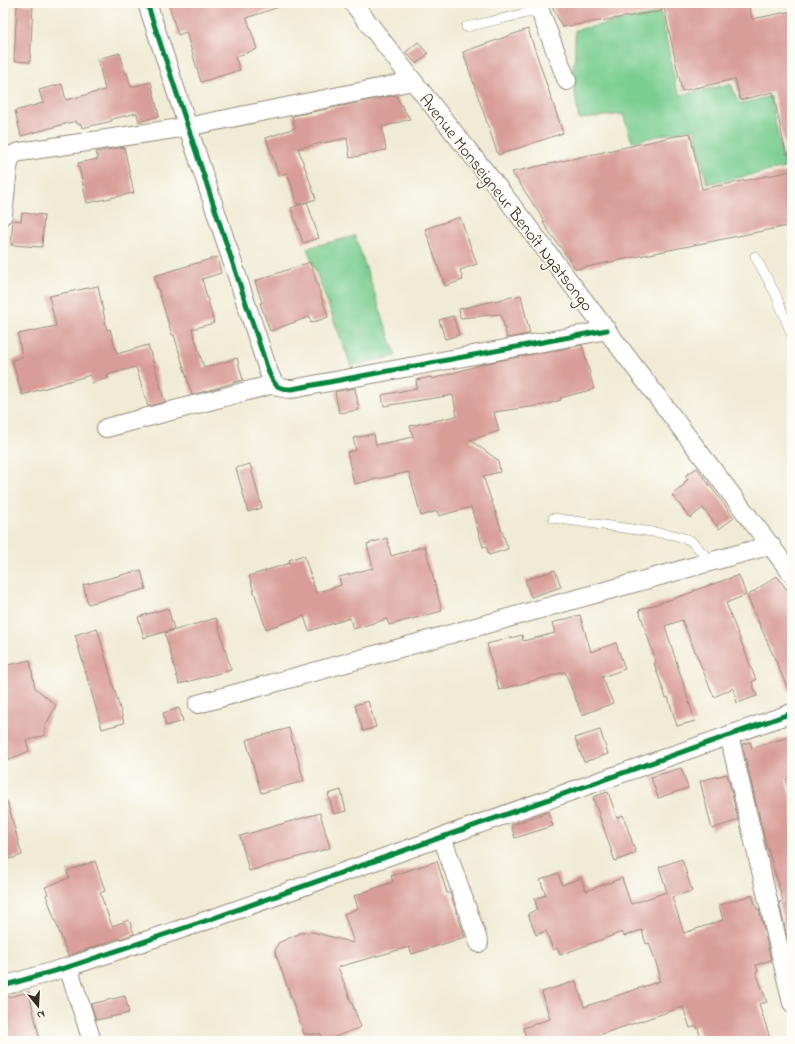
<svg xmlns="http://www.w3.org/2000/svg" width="795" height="1044" font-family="'Indie Flower',sans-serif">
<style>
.green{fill:#7ace91;stroke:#5a7c58}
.building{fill:#d99d97}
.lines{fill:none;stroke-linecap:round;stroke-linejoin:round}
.service-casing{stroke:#968a79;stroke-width:10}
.minor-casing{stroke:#968a79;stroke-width:20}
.service{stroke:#fff;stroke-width:9}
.minor{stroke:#fff;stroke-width:18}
.cycleway-casing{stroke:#fdfcf7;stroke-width:8}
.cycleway{stroke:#00873e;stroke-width:5}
.labels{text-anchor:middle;stroke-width:3.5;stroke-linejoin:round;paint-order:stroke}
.street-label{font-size:17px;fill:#3b2a1e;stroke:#fdfcf7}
</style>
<rect width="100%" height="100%" fill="#fdfcf7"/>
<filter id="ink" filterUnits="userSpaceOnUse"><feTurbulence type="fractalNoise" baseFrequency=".025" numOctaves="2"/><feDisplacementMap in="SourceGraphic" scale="8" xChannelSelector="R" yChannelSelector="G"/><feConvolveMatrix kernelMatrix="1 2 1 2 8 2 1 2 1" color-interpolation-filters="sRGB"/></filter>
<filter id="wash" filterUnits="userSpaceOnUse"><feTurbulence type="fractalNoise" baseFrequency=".012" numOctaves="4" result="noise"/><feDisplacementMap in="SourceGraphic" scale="16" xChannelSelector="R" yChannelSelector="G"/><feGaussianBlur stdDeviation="0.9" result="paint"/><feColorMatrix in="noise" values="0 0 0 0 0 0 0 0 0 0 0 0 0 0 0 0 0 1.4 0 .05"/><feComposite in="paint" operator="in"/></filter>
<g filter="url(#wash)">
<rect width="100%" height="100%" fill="#f0ebd4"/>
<g class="green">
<polygon points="661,13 676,86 681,95 731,84 737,100 741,104 770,96 785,168 707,184 694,128 632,142 623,114 579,119 572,73 575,58 575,30"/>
<polygon points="355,236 396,356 351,366 307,248"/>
</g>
<g id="blocks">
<g class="building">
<polygon points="168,3 284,3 284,5 247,18 257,49 235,57 240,70 201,82 186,32 178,35"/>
<polygon points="551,3 661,3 662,11 562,27"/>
<polygon points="663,3 748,3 752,19 792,11 792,153 786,154 773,92 740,100 735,79 682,91"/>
<polygon points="17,4 33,5 30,62 14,61"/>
<polygon points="528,29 563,133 498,155 463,52"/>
<polygon points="418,42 428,54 416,64 406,52"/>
<polygon points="120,53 125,73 127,73 131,87 151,82 159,116 139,122 137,113 112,119 112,121 82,128 81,124 77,124 76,121 21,136 15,111 43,103 39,90 62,84 66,100 105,90 98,59"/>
<polygon points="395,95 410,119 382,127 386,150 350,158 347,138 298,148 316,199 298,205 287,173 279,176 266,138 295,128 292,116"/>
<polygon points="690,133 702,189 792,171 792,225 576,269 543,223 545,222 512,172"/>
<polygon points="124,147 134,193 87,203 78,163 98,159 96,152"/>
<polygon points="307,202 319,238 303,243 291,208"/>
<polygon points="22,213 44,215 42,247 11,245 13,220 21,221"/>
<polygon points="460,217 477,264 460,270 463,280 445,286 425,229"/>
<polygon points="217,257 221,273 202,279 214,323 192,329 204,368 237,358 243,380 192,395 174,335 172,335 154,276"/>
<polygon points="310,262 328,317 311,323 309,317 270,331 260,303 262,303 255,281"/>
<polygon points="98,286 107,330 110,329 117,354 148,345 165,402 148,406 136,367 107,375 108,378 92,383 90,375 22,395 12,360 22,357 18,334 56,326 49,296"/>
<polygon points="521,295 530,334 507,338 501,314 460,318 459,309"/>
<polygon points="453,316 459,335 445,339 439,320"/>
<polygon points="582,345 594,389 560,398 561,400 544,405 494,412 499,431 470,440 498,460 500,472 483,476 508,549 489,555 486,546 483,547 471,507 439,516 437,511 421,516 409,472 354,484 347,452 356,450 353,438 374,434 376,445 413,437 410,426 457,416 453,395 384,406 382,395 417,388 416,380 431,377 432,379 487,363 539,353 539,354"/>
<polygon points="355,388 359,410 339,413 335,392"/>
<polygon points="250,464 262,508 248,512 236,468"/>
<polygon points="697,468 734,518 719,529 703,508 690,518 672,495 685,484 684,482 688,480 685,476"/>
<polygon points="387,538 391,556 425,546 442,611 389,625 387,619 353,629 350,618 309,631 304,616 266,629 249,576 290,563 289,560 304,555 316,593 341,585 339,577 373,568 367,544"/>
<polygon points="141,570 146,589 88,604 83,585"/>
<polygon points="555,570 561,587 531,597 525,580"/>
<polygon points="739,575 746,595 726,603 756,680 752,682 757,696 737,703 733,688 714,697 682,620 665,626 695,721 677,726 668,697 666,698 654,663 656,662 639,610 693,592 693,591"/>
<polygon points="777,576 792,597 792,698 747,596"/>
<polygon points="168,608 174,629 144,638 138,617"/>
<polygon points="580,615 591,652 616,643 625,669 602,677 613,703 582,715 565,672 499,690 487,644 522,635 523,641 555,633 552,623"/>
<polygon points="216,618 231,670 179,684 165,633"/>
<polygon points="97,628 124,723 102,729 75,635"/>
<polygon points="30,660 35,688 56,705 45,727 45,735 26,741 29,751 6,761 3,751 3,666"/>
<polygon points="368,701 376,727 363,731 355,705"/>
<polygon points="179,708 183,721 166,726 163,713"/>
<polygon points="289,728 304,781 261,793 246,740"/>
<polygon points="600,730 608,754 584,762 575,738"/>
<polygon points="792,736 792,778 786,779 792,805 792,946 789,946 779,902 783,901 768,849 767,849 742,744 750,742 752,748"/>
<polygon points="681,768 688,788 658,798 651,777"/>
<polygon points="727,774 738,820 712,829 700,781"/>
<polygon points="341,790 346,811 334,814 328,794"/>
<polygon points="608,792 617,818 623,815 636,853 615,861 593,797"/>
<polygon points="7,801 22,855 3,861 3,802"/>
<polygon points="548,812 553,826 515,838 511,825"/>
<polygon points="320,813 330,848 249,871 240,836"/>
<polygon points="682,859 692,891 672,897 684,933 723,920 719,905 752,895 757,909 759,909 771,960 756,965 758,971 756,972 767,1002 759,1004 771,1041 702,1041 697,1026 690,1028 683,1007 581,1041 527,1041 523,1028 550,1019 542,992 576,981 584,1007 660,981 658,976 660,975 649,943 646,944 642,930 624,936 622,932 560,955 557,948 553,950 546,931 536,935 528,914 537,909 535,899 546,895 540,880 558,873 562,885 581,878 586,891 622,878 631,904 667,892 659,867"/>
<polygon points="95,861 105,891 100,893 112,926 129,920 134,934 119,939 119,938 68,956 46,895 48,894 45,887 69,878 67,871"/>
<polygon points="437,861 447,893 450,893 465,937 412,954 409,947 338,967 361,1027 324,1041 321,1034 304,1034 275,952 278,943 301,933 313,932 354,943 344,914 358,908 354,896 393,882 391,876"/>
<polygon points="29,992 40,1041 3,1041 3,998"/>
<polygon points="125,996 129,1013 96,1020 91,1004"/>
</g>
</g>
</g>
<g filter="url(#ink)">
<use href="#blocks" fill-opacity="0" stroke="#968a79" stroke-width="1"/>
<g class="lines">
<g class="service-casing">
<g id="service">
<polyline points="466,27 540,10"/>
<polyline points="755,256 776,295 792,336"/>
<polyline points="553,518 674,535 690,540 712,562"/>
</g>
</g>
<g class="minor-casing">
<g id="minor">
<path d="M147,3L269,373C275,386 277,389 292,389L607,330"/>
<polyline points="353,3 413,81 503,194 792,574"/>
<polyline points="537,3 567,81"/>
<polyline points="3,215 8,168 10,159 14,154 20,152 187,127 413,81"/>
<polyline points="106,428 274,384"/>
<polyline points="198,704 771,545"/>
<polyline points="729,735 792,1003"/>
<polyline points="442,837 479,943"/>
<polyline points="68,967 92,1041"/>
<polyline points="3,986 68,967 211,919 792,713"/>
</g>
</g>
<use href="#service" class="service"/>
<use href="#minor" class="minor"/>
<g class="cycleway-casing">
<g id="cycleway">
<path d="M147,3L269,373C275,386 277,389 292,389L607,330"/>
<polyline points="3,986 68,967 211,919 792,713"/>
</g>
</g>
<use href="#cycleway" class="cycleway"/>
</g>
</g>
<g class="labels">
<g class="street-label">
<text transform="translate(507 202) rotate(52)" y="6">Avenue Monseigneur Benoît Ngatsongo</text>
</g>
</g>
<rect width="795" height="1044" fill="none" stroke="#fdfcf7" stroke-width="16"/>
<g transform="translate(38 1006) rotate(162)" stroke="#fdfcf7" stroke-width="3" paint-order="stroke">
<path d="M0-3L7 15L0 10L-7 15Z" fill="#3b2a1e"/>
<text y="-6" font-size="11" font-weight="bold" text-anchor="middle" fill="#3b2a1e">N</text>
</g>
</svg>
